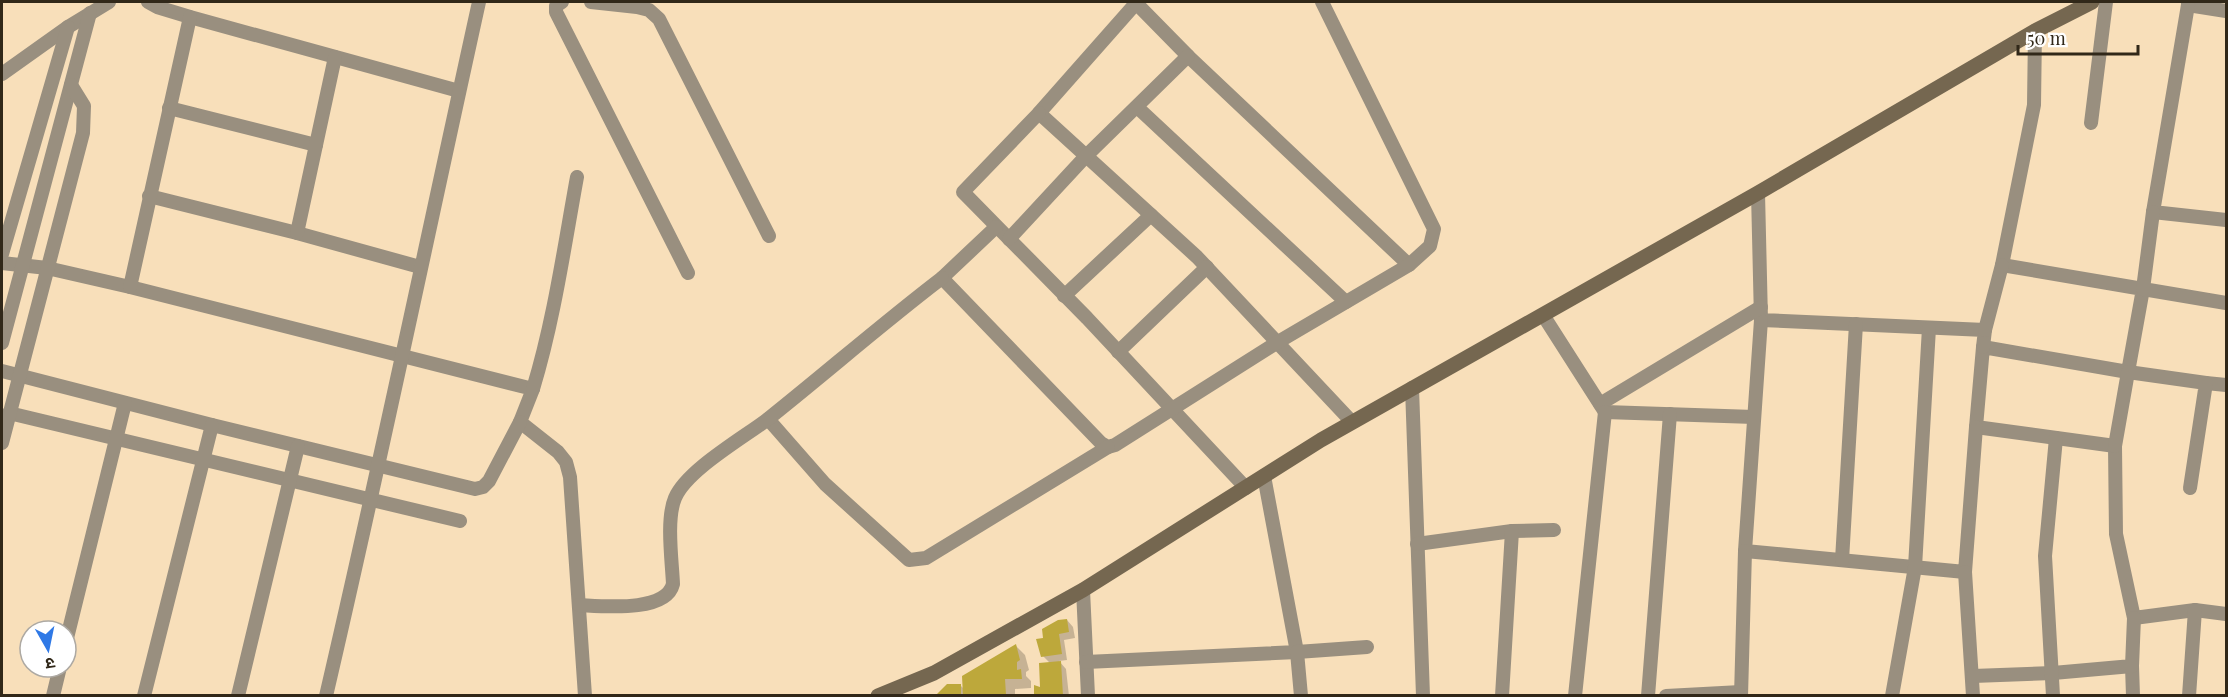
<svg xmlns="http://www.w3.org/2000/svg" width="2228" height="697" font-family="'Playfair Display','Noto Sans Devanagari',serif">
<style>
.shadow{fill:#0003}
.building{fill:#bda83b}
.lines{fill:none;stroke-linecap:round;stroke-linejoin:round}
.minor{stroke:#998f7f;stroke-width:14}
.secondary{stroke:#756750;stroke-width:15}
</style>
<rect width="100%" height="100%" fill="#f8dfba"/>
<g class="shadow">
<polygon points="1067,620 1073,627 1075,638 1064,640 1067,660 1059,661 1066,669 1069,696 1036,696 1042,689 1050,663 1043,656 1045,639"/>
<polygon points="1016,646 1025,655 1029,670 1026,672 1026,676 1031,681 1031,688 1015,689 1015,696 937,696 960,685 964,689"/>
</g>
<g class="building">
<polygon points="1067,619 1069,632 1059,634 1062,654 1041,657 1036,639 1043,638 1042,629 1058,620"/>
<polygon points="1016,644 1020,660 1017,662 1017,670 1021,669 1022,679 1005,679 1006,695 963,696 962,676"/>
<polygon points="1061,661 1063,696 1034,696 1034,685 1040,687 1039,663"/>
<polygon points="947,684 961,684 961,696 935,696"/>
</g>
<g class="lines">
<g class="minor">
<polyline points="148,2 157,7 190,17 459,91"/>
<polyline points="562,2 556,6 556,12 688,273"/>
<polyline points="591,2 637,7 649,10 659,19 769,236"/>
<polyline points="1137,2 1039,113 1197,257 1352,422"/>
<polyline points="2188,2 2188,5 2226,11"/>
<polyline points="1136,3 1188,56 1409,265"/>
<polyline points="2188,5 2153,212 2226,220"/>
<polyline points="2035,31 2034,105 2002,265 2143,289 2128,372 1983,347 1976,427 2115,446 2116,534 2134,618 2195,610 2226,614"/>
<polyline points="2,74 68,27 109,2"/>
<polyline points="1137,107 1346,302"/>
<polyline points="169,108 316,145"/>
<polyline points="1039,113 963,192 1087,318 1246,488"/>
<polyline points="2091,123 2106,2"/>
<polyline points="1758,193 1761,320 1985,330 1983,347"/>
<polyline points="149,196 297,233 420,267"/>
<polyline points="2153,212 2143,289 2226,303"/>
<polyline points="996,227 942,278 1101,443 1108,447 1115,445 1278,342 1409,265 1430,246 1434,229 1322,2"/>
<polyline points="297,233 335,57"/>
<polyline points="1009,239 1086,156 1188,56"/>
<polyline points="2,254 68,27"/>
<polyline points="2,263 47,268 130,287 533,389 520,422 558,452 566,462 570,477 585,696"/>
<polyline points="130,287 190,17"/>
<polyline points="1064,296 1151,215"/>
<polyline points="1543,315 1605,412 1754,417"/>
<polyline points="1761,320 1745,551 1965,572 1976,427"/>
<polyline points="1985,330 2002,265"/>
<polyline points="2,343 90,13"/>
<polyline points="1118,352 1207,267"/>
<polyline points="2,371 212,425 475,489 483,487 489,481 520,422"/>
<polyline points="2206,383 2226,385"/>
<polyline points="1412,388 1423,696"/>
<path d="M533,389C554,320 564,248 577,177"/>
<polyline points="1600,404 1761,307"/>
<polyline points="9,413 460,521"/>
<polyline points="768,419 825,484 909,560 926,558 1108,447"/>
<polyline points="2,443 83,133 84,106 71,85"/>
<polyline points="2115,446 2128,372 2206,383 2190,488"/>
<polyline points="1417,544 1512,531 1554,530"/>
<polyline points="1842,560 1856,324"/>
<polyline points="1965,572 1973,696"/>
<polyline points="1083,590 1088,696"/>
<path d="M579,605C602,606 666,613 673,584C672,561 666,519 675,498C687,470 743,438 768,419C827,372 883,323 942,278"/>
<polyline points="66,642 125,403"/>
<polyline points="1086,662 1297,652 1264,476"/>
<polyline points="2132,666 2133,696"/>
<polyline points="1973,676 2053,673 2132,666 2134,618"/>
<polyline points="53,696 60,667"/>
<polyline points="144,696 212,425"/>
<polyline points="238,696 298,446"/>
<path d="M326,696C380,465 428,233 479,2"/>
<polyline points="1301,696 1297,652 1367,647"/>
<polyline points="1502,696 1512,531"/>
<polyline points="1575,696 1605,412"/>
<polyline points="1648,696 1670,414"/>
<polyline points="1666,696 1741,692"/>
<polyline points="1741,696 1745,551"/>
<polyline points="1892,696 1915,567 1929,328"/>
<polyline points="2053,696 2045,556 2056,438"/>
<polyline points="2189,696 2195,610"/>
</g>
<polyline class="secondary" points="878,696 934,673 1083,590 1321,440 1758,193 2035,31 2092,2"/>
</g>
<rect width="2228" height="697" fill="none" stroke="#312819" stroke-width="6"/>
<g transform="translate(48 649) rotate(171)"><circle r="28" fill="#ffffff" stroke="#ada9a3" stroke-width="1.5"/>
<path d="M0-4.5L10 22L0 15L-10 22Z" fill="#2f79e6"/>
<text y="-9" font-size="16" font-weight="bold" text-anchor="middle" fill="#312819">उ</text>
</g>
<path d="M2018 45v9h120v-9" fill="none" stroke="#312819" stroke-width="3"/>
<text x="2027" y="45" font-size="18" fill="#312819" stroke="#ffffff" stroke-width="4.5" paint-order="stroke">50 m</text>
</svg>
